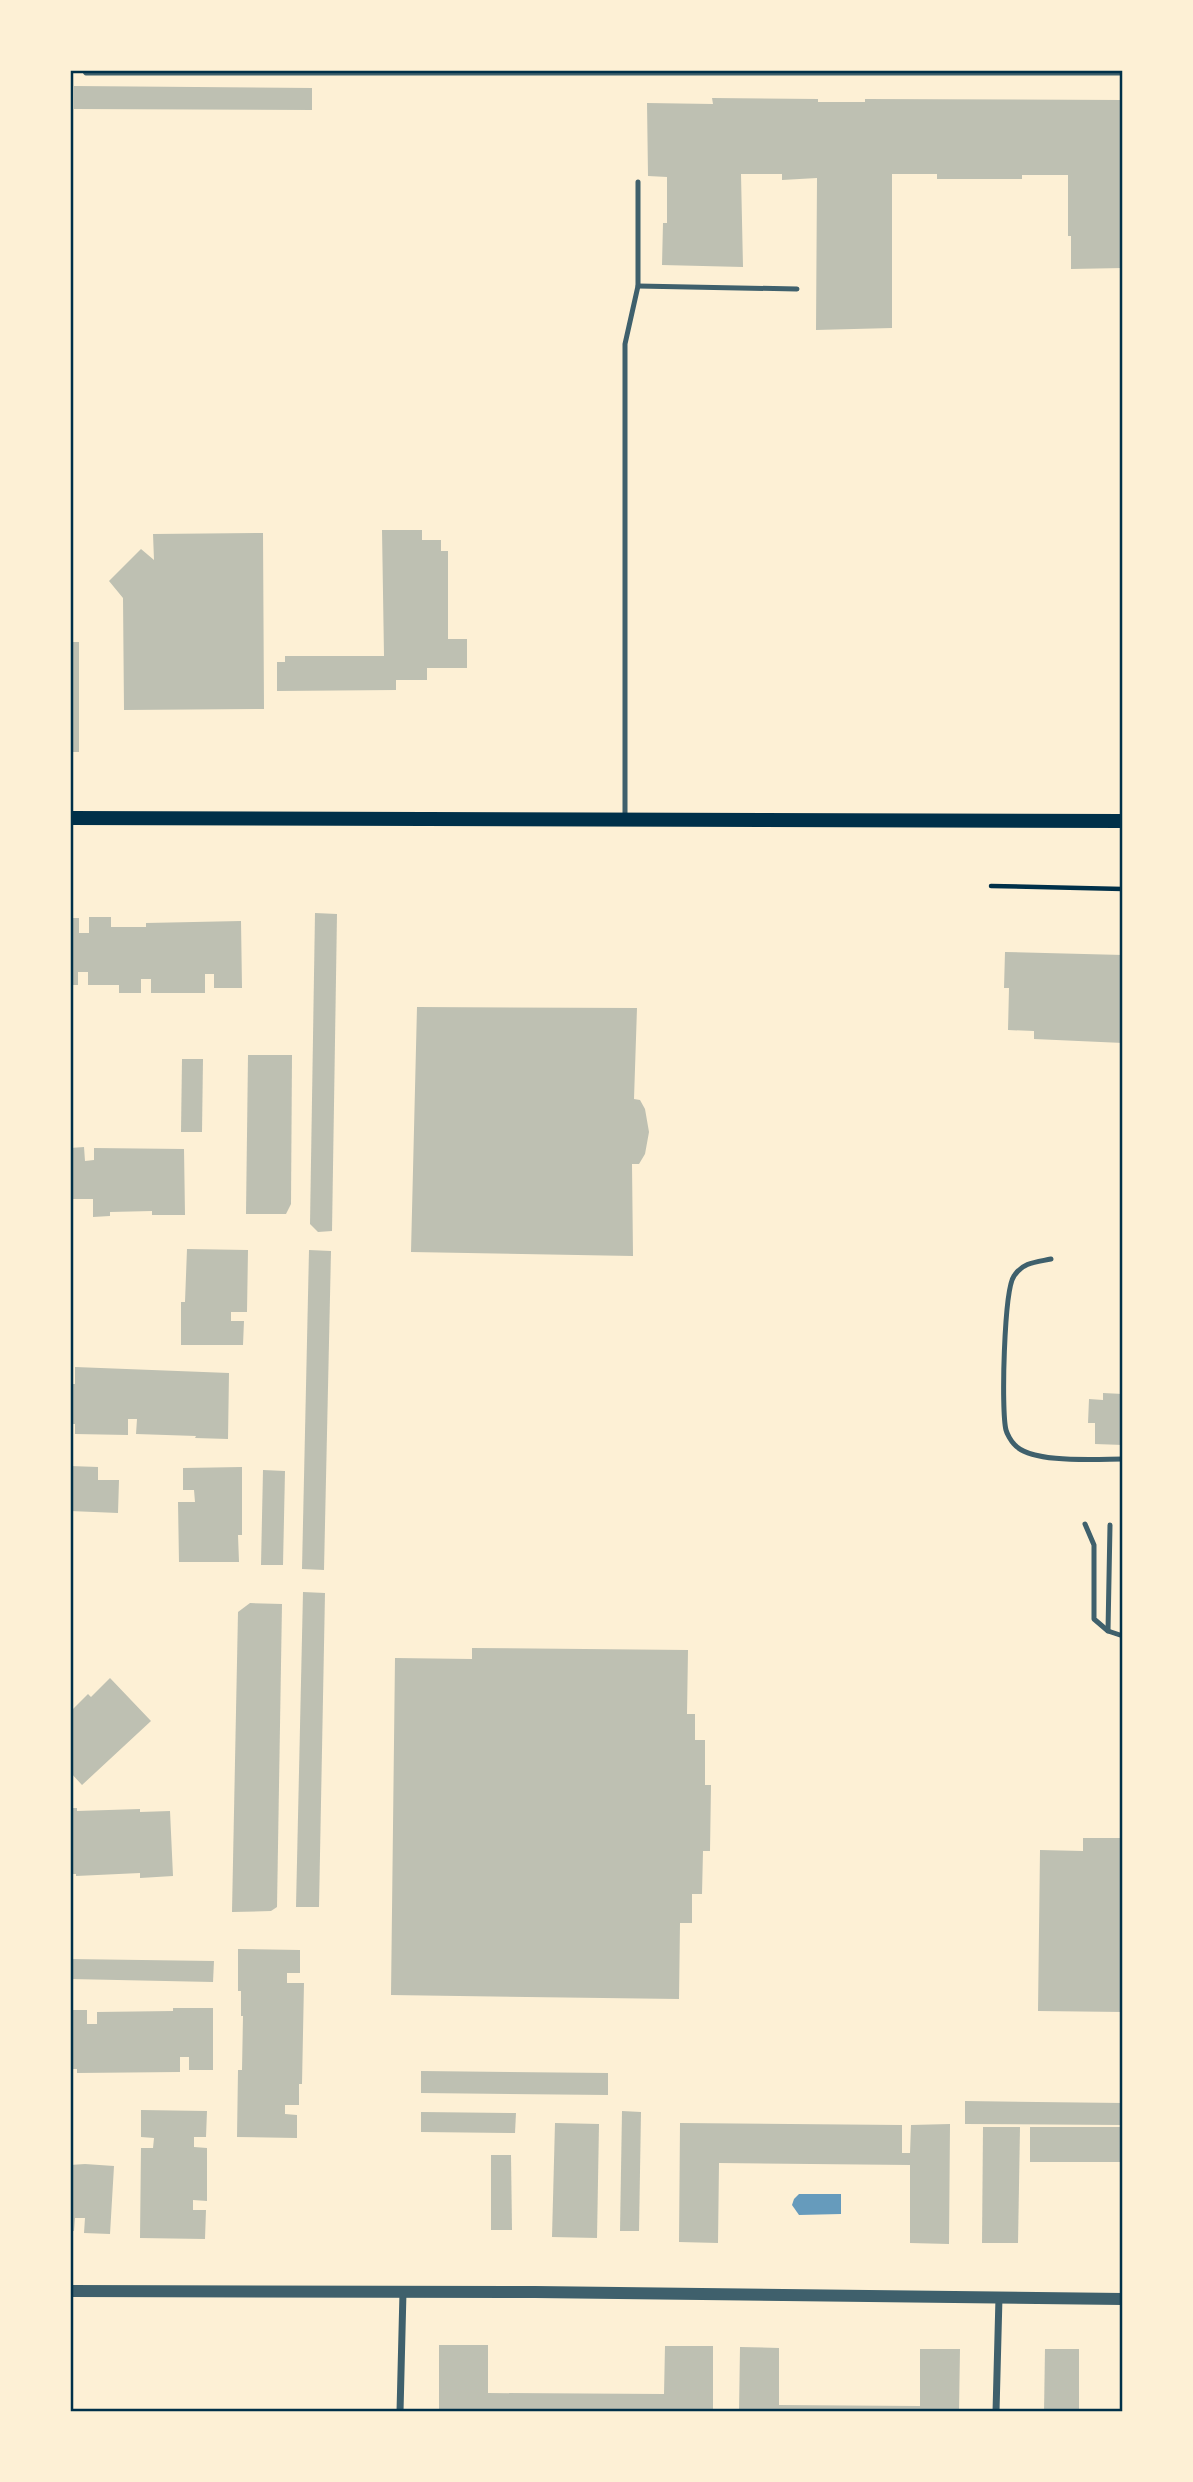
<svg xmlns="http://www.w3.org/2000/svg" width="1193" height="2482" font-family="Mulish,sans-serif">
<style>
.water{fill:#669bbc}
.building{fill:#bec0b2}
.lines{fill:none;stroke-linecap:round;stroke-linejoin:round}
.path{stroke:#003049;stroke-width:4.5}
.service{stroke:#3f606c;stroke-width:5}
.minor{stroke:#3f606c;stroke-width:7}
.tertiary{stroke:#3f606c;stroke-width:12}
.secondary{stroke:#003049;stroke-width:14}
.neatline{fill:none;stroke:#003049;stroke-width:2.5}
</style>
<rect width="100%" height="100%" fill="#fdf0d5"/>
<polygon class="water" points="799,2194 841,2194 841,2214 799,2215 792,2205 794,2199"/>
<g class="building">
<polygon points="74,86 312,88 312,110 74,109"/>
<polygon points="712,98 818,99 818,102 865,102 865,99 1123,100 1123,268 1071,269 1071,236 1068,236 1068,175 1022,175 1022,179 937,179 937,174 892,174 892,328 816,330 817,178 782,180 782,174 741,174 743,267 662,265 663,223 667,223 667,177 648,176 647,103 713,104"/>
<polygon points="382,530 422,530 422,540 441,540 441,551 448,551 448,639 467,639 467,668 427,668 427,680 396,680 396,690 277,691 277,662 285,662 285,656 384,656"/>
<polygon points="263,533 264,709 124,710 123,598 109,581 141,549 154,560 153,534"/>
<rect x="70" y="642" width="9" height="110"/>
<polygon points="315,913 337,914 332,1231 318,1232 310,1224"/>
<polygon points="89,917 111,917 111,927 146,927 146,923 241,921 242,988 214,988 214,974 205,974 205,993 151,993 151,979 141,979 141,993 119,993 119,985 88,985 88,972 78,972 78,985 70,985 70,918 79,918 79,933 89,933"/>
<polygon points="1005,952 1123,955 1123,1043 1034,1039 1034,1031 1008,1030 1009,988 1004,988"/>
<polygon points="417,1007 637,1008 634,1099 640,1100 645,1109 649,1132 645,1154 639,1164 632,1164 633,1256 411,1252"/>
<polygon points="248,1055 292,1055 291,1204 286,1214 246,1214"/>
<polygon points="182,1059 203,1059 202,1132 181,1132"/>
<polygon points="84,1147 85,1161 94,1160 94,1148 184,1149 185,1215 152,1215 152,1211 110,1212 110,1216 93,1217 93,1199 70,1199 70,1148"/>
<polygon points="187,1249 248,1250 247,1312 231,1312 231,1321 244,1321 243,1345 181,1345 181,1302 185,1302"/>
<polygon points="309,1250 331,1251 324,1570 302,1569"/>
<polygon points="75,1367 229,1373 228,1439 195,1438 196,1436 136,1434 137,1419 128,1419 128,1435 75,1434 75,1424 70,1424 70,1384 75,1384"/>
<polygon points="1103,1393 1123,1394 1123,1445 1095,1444 1095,1423 1088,1423 1089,1399 1103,1400"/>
<polygon points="70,1466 98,1467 98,1480 119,1480 118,1513 70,1511"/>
<polygon points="242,1467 242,1535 238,1535 239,1562 179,1562 178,1502 195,1502 194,1490 183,1490 183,1468"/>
<polygon points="263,1470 285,1471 283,1565 261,1565"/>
<polygon points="303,1592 325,1593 319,1907 296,1907"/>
<polygon points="250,1603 282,1604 277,1907 271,1911 232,1912 238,1612"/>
<polygon points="472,1648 688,1650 687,1714 695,1714 695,1740 705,1740 705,1785 711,1785 710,1851 703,1851 702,1894 692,1894 692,1923 680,1923 679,1999 391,1995 395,1658 472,1659"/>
<polygon points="110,1678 151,1721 82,1785 70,1772 70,1712 88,1694 91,1697"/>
<polygon points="70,1808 77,1808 77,1811 140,1809 140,1812 170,1811 173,1876 140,1878 140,1873 76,1876 76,1874 70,1874"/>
<polygon points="1083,1838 1123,1838 1123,2012 1038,2011 1040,1850 1083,1851"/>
<polygon points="238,1949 300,1950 300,1973 287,1973 287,1983 304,1983 302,2084 299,2084 299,2105 285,2105 285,2114 297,2115 297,2138 237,2137 238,2070 242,2070 243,2016 241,2016 241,1991 238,1991"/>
<polygon points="70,1959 214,1961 213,1982 70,1979"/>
<polygon points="173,2008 213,2008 213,2070 189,2070 189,2057 180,2057 180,2072 77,2073 77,2069 70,2069 70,2010 87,2010 87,2024 97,2024 97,2012 173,2011"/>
<polygon points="421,2071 608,2073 608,2095 421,2093"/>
<polygon points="965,2101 1123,2103 1123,2125 965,2124"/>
<polygon points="141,2110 207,2111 206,2137 194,2137 194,2147 207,2148 207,2201 193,2200 193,2210 206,2210 205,2239 140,2238 141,2148 153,2148 154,2138 141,2137"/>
<polygon points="622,2111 641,2112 639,2231 620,2231"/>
<polygon points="421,2112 516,2113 515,2133 421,2132"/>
<polygon points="555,2123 599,2124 597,2238 552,2237"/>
<polygon points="680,2123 902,2125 902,2153 910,2153 911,2125 950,2124 949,2244 910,2243 910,2165 719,2163 718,2243 679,2242"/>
<polygon points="983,2127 1020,2127 1018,2243 982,2243"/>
<rect x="1030" y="2127" width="93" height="35"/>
<polygon points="491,2155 511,2155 512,2230 491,2230"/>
<polygon points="85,2164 114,2166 110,2234 84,2233 85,2218 75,2218 74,2231 70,2231 70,2165"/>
<polygon points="439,2345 488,2345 488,2393 664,2394 665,2346 713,2346 713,2412 439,2412"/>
<polygon points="740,2347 779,2348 779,2405 920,2406 920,2349 960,2349 959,2412 739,2412"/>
<polygon points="1045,2349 1079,2349 1079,2412 1044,2412"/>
</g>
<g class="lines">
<polyline class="path" points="991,886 1123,889"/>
<g class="service">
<polyline points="84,70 86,73 1123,73"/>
<polyline points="638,286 797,289"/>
<polyline points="625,816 625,344 638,286 638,182"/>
<path d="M1051,1259C1037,1262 1023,1262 1014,1276C1004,1290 1001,1411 1006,1430C1007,1434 1011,1441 1014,1444C1030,1464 1098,1459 1123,1459"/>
<polyline points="1085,1524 1094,1545 1094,1619 1108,1631 1123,1636"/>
<polyline points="1108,1631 1110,1525"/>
</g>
<g class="minor">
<polyline points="400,2412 403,2292"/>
<polyline points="996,2412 999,2297"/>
</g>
<polyline class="tertiary" points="70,2291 535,2292 1123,2299"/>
<polyline class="secondary" points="70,818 1123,821"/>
</g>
<rect width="1193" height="2482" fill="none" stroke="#fdf0d5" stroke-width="144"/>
<rect x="72" y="72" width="1049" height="2338" class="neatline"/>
</svg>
